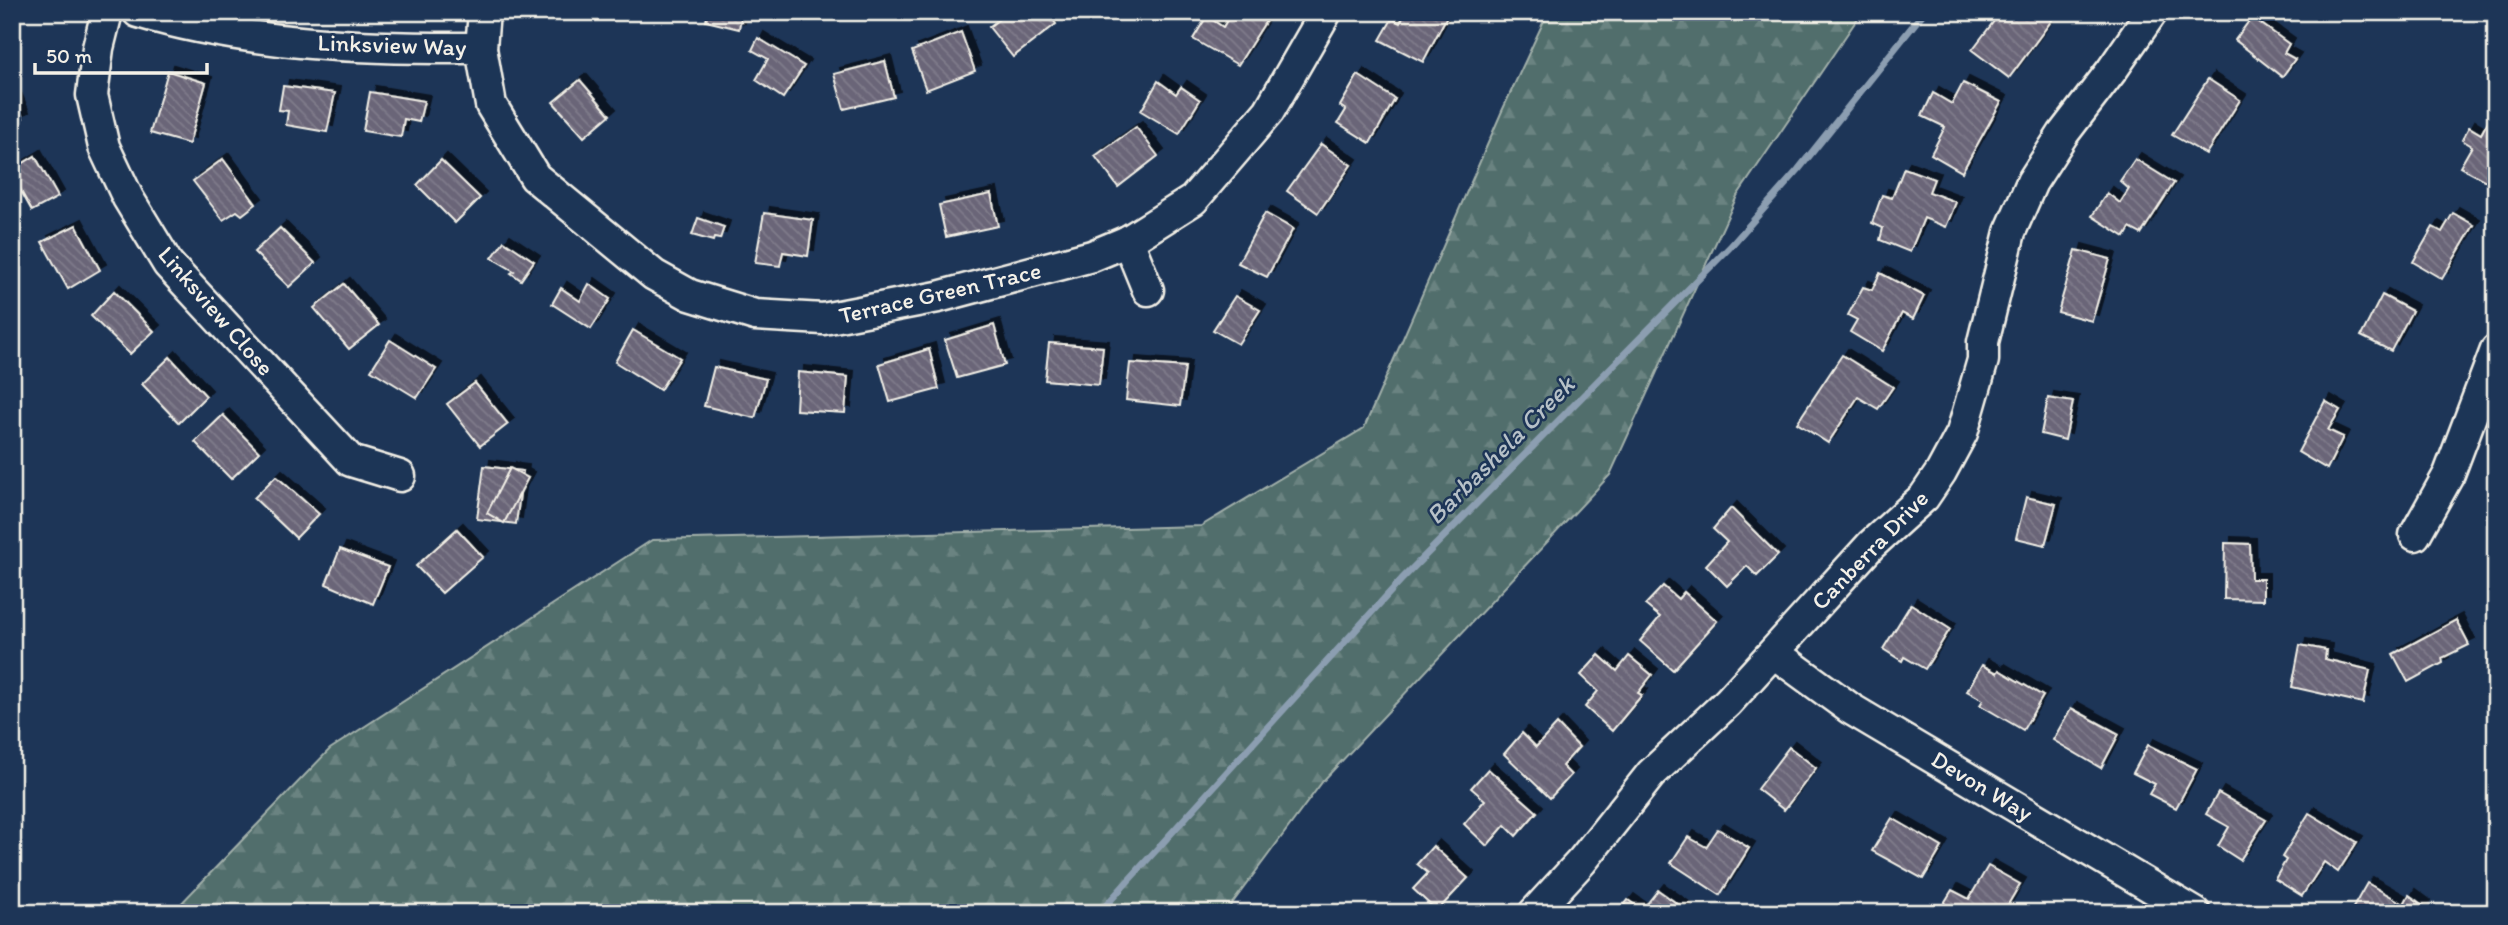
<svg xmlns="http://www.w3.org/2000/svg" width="2508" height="925" font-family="Itim,sans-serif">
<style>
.forest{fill:url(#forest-firs);stroke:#a2b0aa;stroke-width:2}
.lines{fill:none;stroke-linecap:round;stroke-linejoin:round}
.stream{stroke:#8c9eb1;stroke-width:7}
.building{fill:url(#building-back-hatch);stroke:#f4f1e8;stroke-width:2;filter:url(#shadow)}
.minor-casing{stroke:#f4f1e8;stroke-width:35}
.minor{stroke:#1d3557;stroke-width:30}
.labels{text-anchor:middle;stroke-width:5;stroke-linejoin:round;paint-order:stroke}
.street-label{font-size:24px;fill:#f4f1e8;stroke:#1d3557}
.water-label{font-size:26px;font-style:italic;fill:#b7c1c8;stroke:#1d3557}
</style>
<defs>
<pattern id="forest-firs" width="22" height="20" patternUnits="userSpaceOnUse" patternTransform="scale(1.75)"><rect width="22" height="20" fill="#516e6c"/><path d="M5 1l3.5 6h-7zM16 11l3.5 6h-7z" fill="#6b8381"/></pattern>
<pattern id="building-back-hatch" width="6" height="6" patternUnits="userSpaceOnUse" patternTransform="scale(1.75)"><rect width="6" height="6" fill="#6a6578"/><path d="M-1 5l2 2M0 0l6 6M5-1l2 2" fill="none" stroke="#807c8b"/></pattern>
<filter id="shadow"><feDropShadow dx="6" dy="-6" stdDeviation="0" flood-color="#0009"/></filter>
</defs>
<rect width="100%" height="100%" fill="#1d3557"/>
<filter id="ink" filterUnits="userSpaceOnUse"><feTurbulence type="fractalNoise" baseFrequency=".0143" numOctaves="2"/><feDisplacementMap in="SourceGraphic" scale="14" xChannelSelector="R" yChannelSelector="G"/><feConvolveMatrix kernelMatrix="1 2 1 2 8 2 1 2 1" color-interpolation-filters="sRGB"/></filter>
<g filter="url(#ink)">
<polygon class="forest" points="1548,12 1862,12 1737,196 1610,475 1323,781 1225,913 172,913 330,749 652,540 1201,526 1364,428 1502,111"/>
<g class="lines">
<polyline class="stream" points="1099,913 1402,579 1730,247 1798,170 1924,12"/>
</g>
<g class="building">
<polygon points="708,12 742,12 739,29 706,21"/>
<polygon points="1008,12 1047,12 1056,24 1013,57 989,27"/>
<polygon points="1232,12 1262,12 1269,16 1238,65 1193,39 1207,16 1223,27"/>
<polygon points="1406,12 1441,12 1447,16 1423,62 1380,40 1392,19 1400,23"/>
<polygon points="2001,12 2041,12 2052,20 2009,78 1972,50"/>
<polygon points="2252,17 2289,44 2284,53 2295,59 2282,77 2235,40"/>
<polygon points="961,32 975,71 926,90 912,51"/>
<polygon points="758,38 804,66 783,98 756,80 768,59 752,50"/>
<polygon points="885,61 894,97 844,109 834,74"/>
<polygon points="168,71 206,83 189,144 150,133"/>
<polygon points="1358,75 1395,99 1370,143 1338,123 1346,110 1340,106"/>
<polygon points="2208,79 2240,100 2206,154 2172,135"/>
<polygon points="580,80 610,115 584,137 553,102"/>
<polygon points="1158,81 1176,94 1181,87 1200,100 1179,134 1141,111"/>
<polygon points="1963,83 2001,102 1962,172 1931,154 1945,127 1922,116 1933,93 1952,104"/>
<polygon points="283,86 335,93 327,132 286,125 288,111 279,110"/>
<polygon points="12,91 23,118 12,123"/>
<polygon points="370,92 424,101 419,122 404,119 401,137 363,131"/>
<polygon points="2491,116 2496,119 2496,180 2493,185 2460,167 2472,146 2462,140 2469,127 2481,134"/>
<polygon points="1136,127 1158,156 1118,187 1095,156"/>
<polygon points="1321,144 1351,165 1318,213 1287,191"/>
<polygon points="35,156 58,197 32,211 12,175 12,170"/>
<polygon points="223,159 256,204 242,215 237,211 223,220 193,181"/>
<polygon points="2135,159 2174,183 2141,234 2130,228 2125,237 2092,216 2107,193 2120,203 2129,189 2120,181"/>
<polygon points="441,160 480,198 455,223 417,185"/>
<polygon points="1904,168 1934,179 1929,192 1956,202 1946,227 1924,218 1910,252 1880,240 1883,228 1872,223 1882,195 1892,198"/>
<polygon points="991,194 998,226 946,237 939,205"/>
<polygon points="764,213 813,220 808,256 783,252 780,266 755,263"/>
<polygon points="1265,213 1293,229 1267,277 1238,263"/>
<polygon points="2453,213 2474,225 2442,279 2413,262 2433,227 2442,232"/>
<polygon points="698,218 724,227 720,239 714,238 713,241 692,235"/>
<polygon points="76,225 100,270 68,289 42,242"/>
<polygon points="280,228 315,263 289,287 254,252"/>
<polygon points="504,241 534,261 521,280 511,273 514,271 492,258"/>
<polygon points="2076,250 2110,259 2092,321 2058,312"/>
<polygon points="1880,273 1924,296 1913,319 1902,313 1882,351 1850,332 1857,320 1848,315 1863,287 1872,290"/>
<polygon points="344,284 379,325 349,349 314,308"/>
<polygon points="589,284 610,299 591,329 552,304 561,288 580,301"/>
<polygon points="114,291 154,331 130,354 91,316"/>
<polygon points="2382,295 2412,311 2391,351 2361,336"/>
<polygon points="1235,296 1260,310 1238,344 1213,330"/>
<polygon points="994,325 1005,365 957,378 945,340"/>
<polygon points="633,330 680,358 660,390 615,362"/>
<polygon points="390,340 436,369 417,398 371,370"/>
<polygon points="1049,343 1103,347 1099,385 1045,380"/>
<polygon points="929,349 939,389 890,402 879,364"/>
<polygon points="1842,355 1893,387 1878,409 1858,397 1828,443 1797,423"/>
<polygon points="170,357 206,396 179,423 142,384"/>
<polygon points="1130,363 1185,367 1180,406 1126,400"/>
<polygon points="714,367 766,379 755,418 704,406"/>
<polygon points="798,372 848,377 845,413 796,410"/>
<polygon points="475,383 508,424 480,446 447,404"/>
<polygon points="2048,398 2073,402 2065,440 2041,434"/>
<polygon points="2325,401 2340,410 2328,430 2343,437 2327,469 2298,452"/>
<polygon points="223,415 259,452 231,479 195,442"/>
<polygon points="484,466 523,471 516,524 477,519"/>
<polygon points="510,468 528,478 504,523 487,513"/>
<polygon points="276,476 319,514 296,538 254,498"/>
<polygon points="2026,497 2056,504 2045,545 2016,538"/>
<polygon points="1731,508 1778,555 1757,576 1747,566 1727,586 1706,565 1727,542 1713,529"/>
<polygon points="457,529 483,557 442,593 416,566"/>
<polygon points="2225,543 2250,544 2251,579 2263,579 2263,600 2224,599"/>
<polygon points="340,549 388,567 373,604 326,584"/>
<polygon points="1663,586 1678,599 1684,592 1717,621 1673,670 1640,641 1660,617 1645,605"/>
<polygon points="1911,604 1950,629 1925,669 1904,657 1902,661 1883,649"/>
<polygon points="2456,620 2469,645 2442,658 2443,663 2408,682 2393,654"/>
<polygon points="2300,645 2326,650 2325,659 2370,670 2363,703 2292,687"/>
<polygon points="1599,655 1617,671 1629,656 1652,675 1638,693 1642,695 1612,731 1585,707 1598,691 1581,675"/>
<polygon points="1982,665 1997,673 1999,670 2043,696 2023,730 1980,705 1983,700 1967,691"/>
<polygon points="2071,708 2119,734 2101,768 2053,740"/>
<polygon points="1557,724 1579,747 1562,766 1571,775 1550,798 1504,754 1522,733 1536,747"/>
<polygon points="2148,745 2197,769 2176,808 2149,794 2155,784 2133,773"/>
<polygon points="1789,747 1816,768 1784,810 1757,789"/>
<polygon points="1488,769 1537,812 1516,836 1505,825 1487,846 1464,824 1485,800 1471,788"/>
<polygon points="2218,793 2266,820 2240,860 2218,846 2229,827 2206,814"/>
<polygon points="2309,813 2357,842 2338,872 2324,862 2302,896 2275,879 2286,860 2282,857"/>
<polygon points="1892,818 1942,847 1923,879 1872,851"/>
<polygon points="1718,829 1749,848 1720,895 1671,863 1688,837 1706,847"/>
<polygon points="1433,846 1468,878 1437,911 1413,889 1428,873 1417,864"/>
<polygon points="1988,866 2020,884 2003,913 1938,913 1952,890 1969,899"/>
<polygon points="2367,883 2404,904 2409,895 2424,906 2420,913 2350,913"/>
<polygon points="1658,890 1686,910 1683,913 1618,913 1628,900 1642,910"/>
</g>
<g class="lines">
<g class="minor-casing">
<g id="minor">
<polyline points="107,12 98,48 92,95 104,147 128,198 168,264 351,461 400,476"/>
<path d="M138,12C248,45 367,49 481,48"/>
<polyline points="484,12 481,48 491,105 535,177 654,275 690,295 755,315 823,319 938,297 1092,256 1128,241 1193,200 1269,111 1326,12"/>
<polyline points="1128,241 1148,290"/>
<polyline points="2415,535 2449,474 2496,350"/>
<polyline points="1774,653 1851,709 2195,913"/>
<polyline points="1534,913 1582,861 1651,774 1728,702 1871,545 1924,497 1941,472 1962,433 1983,360 1983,342 2010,232 2032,182 2063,134 2112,70 2152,12"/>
</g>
</g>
<use href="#minor" class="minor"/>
</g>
</g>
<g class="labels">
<g class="street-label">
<text transform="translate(392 45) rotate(2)" y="8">Linksview Way</text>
<text transform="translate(940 293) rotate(-13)" y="8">Terrace Green Trace</text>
<text transform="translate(216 311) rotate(49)" y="8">Linksview Close</text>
<text transform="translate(1870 550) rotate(-46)" y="8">Canberra Drive</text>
<text transform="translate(1982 786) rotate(31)" y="8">Devon Way</text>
</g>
<g class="water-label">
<text transform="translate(1500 450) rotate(-45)" y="9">Barbashela Creek</text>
</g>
</g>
<rect width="2508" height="925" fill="none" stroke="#1d3557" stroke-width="42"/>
<rect x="21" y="21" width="2466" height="883" fill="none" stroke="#f4f1e8" stroke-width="2.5" filter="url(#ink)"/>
<path d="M35 63v10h172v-10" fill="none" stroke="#f4f1e8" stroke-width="3.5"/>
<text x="46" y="63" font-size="21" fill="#f4f1e8" stroke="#1d3557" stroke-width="5" paint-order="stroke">50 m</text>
</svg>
